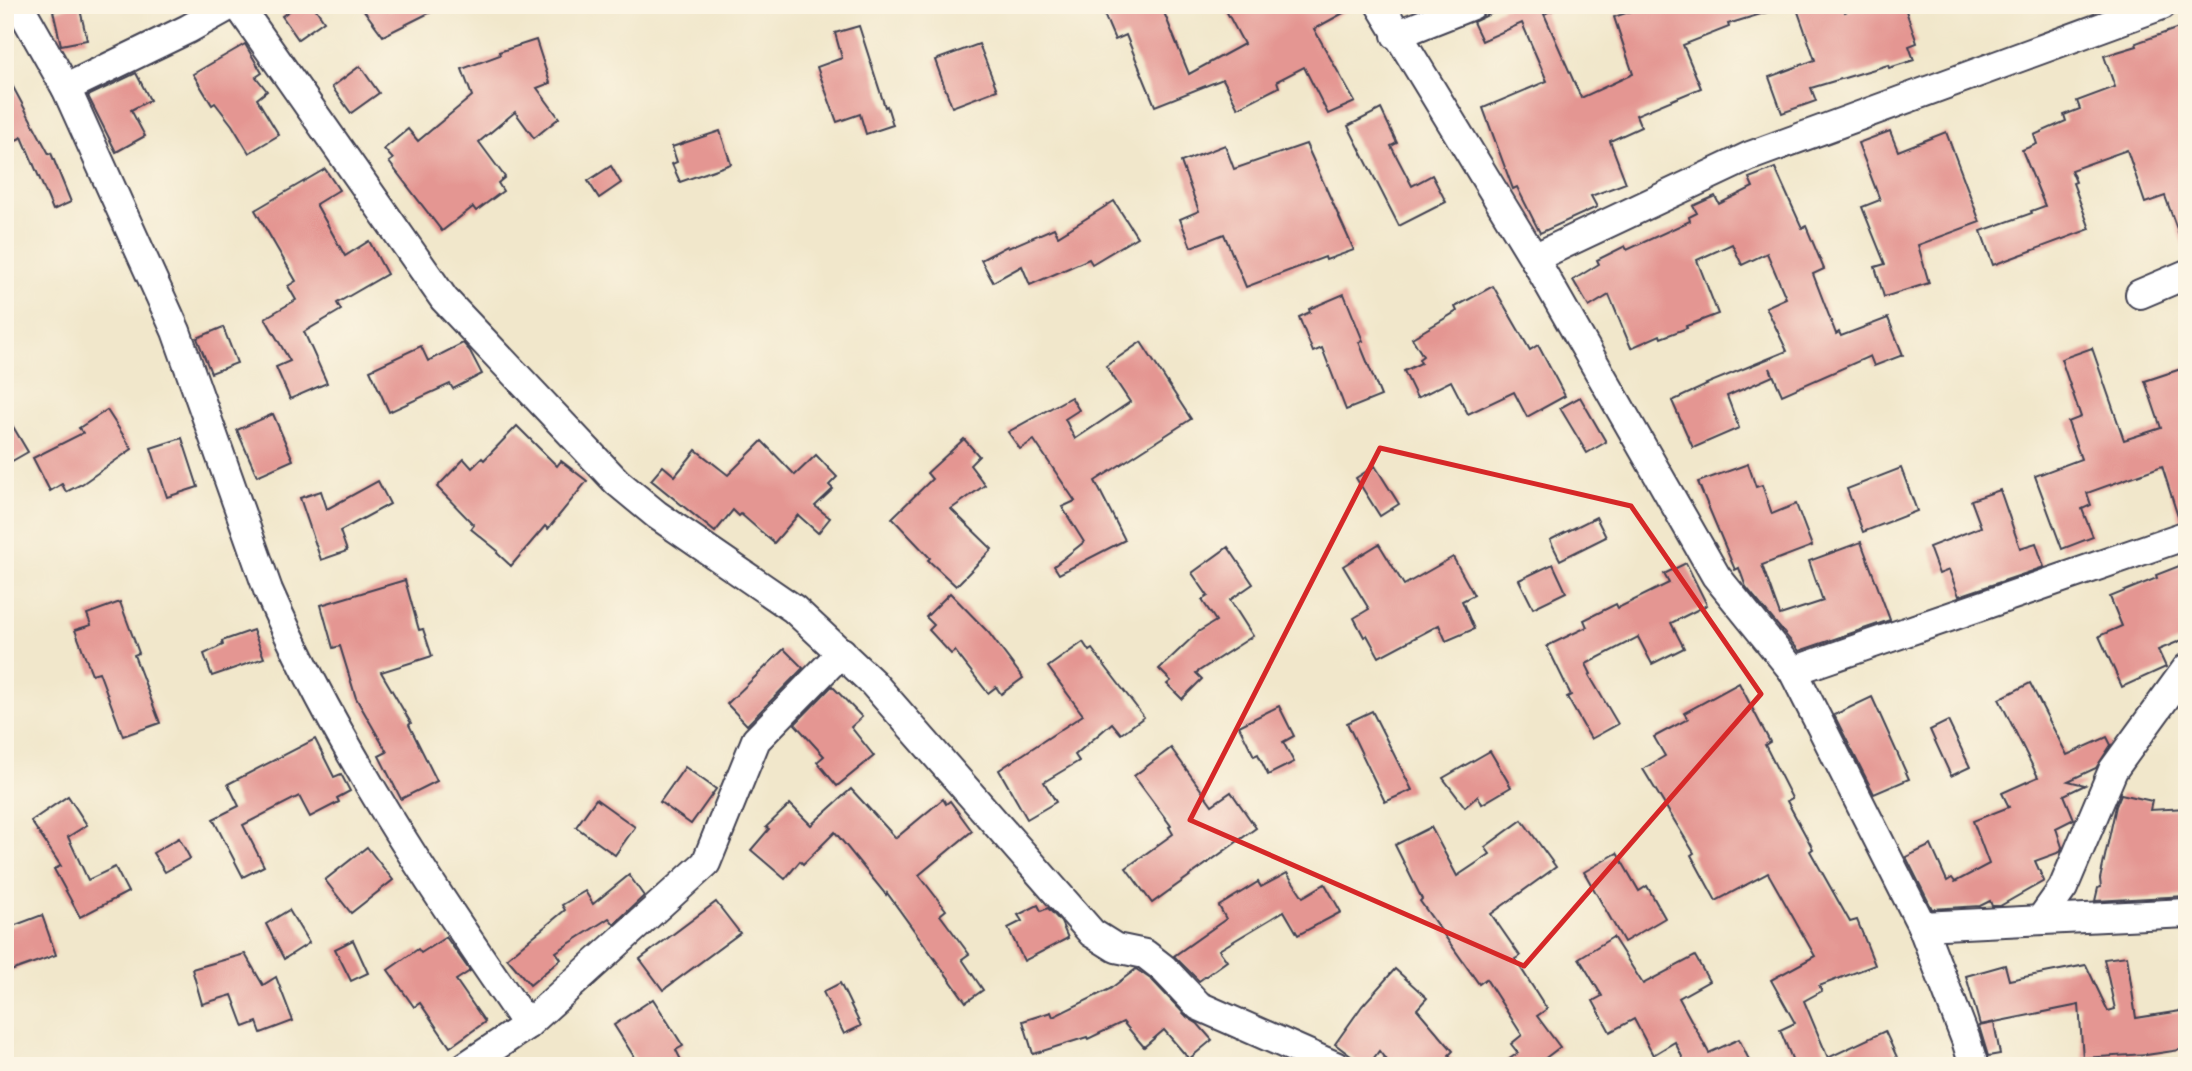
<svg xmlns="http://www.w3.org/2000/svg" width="2192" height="1071" font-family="'Patrick Hand',sans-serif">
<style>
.building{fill:#e49692}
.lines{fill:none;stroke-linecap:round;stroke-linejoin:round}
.minor-casing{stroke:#414051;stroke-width:32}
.minor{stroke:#fff;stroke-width:28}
.marked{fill:none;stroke:#d62828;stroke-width:5;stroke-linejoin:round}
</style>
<rect width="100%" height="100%" fill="#fcf5e5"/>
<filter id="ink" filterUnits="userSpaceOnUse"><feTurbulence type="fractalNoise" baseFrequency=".0143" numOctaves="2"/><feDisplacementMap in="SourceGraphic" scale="14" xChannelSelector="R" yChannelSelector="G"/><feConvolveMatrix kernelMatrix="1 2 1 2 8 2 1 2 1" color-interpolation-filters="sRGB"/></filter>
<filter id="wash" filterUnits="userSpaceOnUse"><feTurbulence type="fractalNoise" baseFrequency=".00686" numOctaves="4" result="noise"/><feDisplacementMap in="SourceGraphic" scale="28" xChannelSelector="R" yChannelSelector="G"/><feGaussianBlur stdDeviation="1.57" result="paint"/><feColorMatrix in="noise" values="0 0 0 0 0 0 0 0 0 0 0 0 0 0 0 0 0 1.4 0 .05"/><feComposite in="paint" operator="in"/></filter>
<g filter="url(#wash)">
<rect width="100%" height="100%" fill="#f1e7cb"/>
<g id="blocks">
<g class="building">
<polygon points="79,5 87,40 61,45 53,11"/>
<polygon points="298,5 313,5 324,21 298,39 282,16"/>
<polygon points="360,5 384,5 389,11 400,5 445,5 383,36"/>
<polygon points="1100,5 1161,5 1189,74 1244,44 1223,5 1358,5 1314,29 1355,102 1328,114 1304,67 1277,81 1279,87 1238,108 1223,79 1155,106 1126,35 1115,40"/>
<polygon points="1509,5 1563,5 1544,14 1581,98 1633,74 1614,17 1649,5 1774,5 1774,10 1728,24 1729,27 1683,45 1701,88 1636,115 1641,127 1610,141 1626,183 1591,196 1597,207 1540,233 1517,187 1513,189 1483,108 1547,81 1522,23 1482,41 1473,22"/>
<polygon points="1809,5 1843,5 1845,12 1865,5 1904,5 1917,43 1909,46 1914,60 1889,68 1888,65 1811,88 1816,101 1782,113 1769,77 1815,60 1797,9"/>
<polygon points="2187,25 2187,248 2184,248 2165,196 2145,203 2127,150 2071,170 2076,182 2073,183 2090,229 1993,265 1981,231 2032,213 2031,211 2045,206 2022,150 2037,144 2034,135 2066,121 2064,115 2080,109 2077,101 2115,87 2104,56 2137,46 2136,43"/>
<polygon points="859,26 885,107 887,106 893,125 866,134 860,114 837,122 817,67 842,58 835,33"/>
<polygon points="536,40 550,83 537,88 559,118 534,138 515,112 479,142 505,177 498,183 503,191 476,211 473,207 442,231 389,162 393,159 384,149 408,129 418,141 472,96 462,69 500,55 499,52"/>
<polygon points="245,44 262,73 256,77 267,91 257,99 279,135 249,153 232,125 215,103 212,105 193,74"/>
<polygon points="979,44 997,90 952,107 935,60"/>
<polygon points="360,66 379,93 351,113 332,87"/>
<polygon points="5,72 49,154 51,153 71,202 53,210 22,137 5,146"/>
<polygon points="136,73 150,100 131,110 145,136 116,152 88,96"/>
<polygon points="1381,109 1397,143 1391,146 1412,186 1432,175 1446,202 1399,226 1348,126"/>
<polygon points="720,131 731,164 680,182 672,164 677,162 672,147"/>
<polygon points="1890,131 1898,151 1946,132 1980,222 1918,245 1929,283 1884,297 1875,267 1885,264 1862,207 1880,200 1858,143"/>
<polygon points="1306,144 1354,250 1326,260 1325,257 1246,287 1224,234 1191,247 1180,219 1199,211 1181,162 1225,145 1234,169"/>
<polygon points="611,166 621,183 599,198 588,181"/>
<polygon points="1775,168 1802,228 1806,226 1824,269 1813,274 1836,334 1839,332 1841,336 1888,318 1903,355 1874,366 1870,356 1782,395 1770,368 1773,376 1727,396 1739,428 1693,448 1672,401 1707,385 1706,384 1787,351 1766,307 1786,298 1767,253 1742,265 1732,244 1697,260 1718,314 1686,326 1687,328 1661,338 1660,335 1631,348 1609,295 1589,307 1573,280 1599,264 1597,260 1625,246 1627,250 1690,221 1689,217 1697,213 1693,206 1715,196 1719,204 1753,187 1749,178"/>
<polygon points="325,169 339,190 316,204 345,256 369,241 387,274 337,303 341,310 304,332 327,383 290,399 276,367 290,361 265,318 296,300 288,286 296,281 255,210"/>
<polygon points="1114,201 1137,237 1092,264 1089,259 1030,285 1022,266 993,282 981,260 1007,246 1008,248 1054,228 1058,236"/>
<polygon points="1493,286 1530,350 1538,345 1565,396 1527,417 1514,392 1468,414 1451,381 1417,398 1404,371 1421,363 1419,359 1423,356 1412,338 1457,311 1455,307"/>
<polygon points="1344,294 1363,341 1359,342 1381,396 1346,410 1322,348 1313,352 1299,317 1310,312 1309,309"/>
<polygon points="223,327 237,363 211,373 197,338"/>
<polygon points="1141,342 1191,419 1095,481 1125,540 1059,574 1054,566 1084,542 1062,507 1075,501 1034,440 1020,449 1008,432 1071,397 1079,410 1065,419 1075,439 1130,402 1106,366"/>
<polygon points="463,343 470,351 482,374 453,389 450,384 389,412 370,370 421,346 428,361"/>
<polygon points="2092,348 2124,440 2161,428 2145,381 2187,367 2187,519 2179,520 2162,466 2087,493 2091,505 2082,509 2093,537 2062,549 2035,476 2081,459 2068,422 2081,417 2061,359"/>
<polygon points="1580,397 1606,442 1587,453 1560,408"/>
<polygon points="107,410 132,449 82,484 66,492 62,484 50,491 33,458 83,433 79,428"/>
<polygon points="5,413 28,452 5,465"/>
<polygon points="273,414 293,460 257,476 237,430"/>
<polygon points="517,426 557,466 561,461 587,481 548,529 545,526 511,566 497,553 498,551 471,529 474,525 437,487 464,459 472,468 482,458 484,460"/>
<polygon points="182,438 198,487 167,497 151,448"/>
<polygon points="964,439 979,456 970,465 985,485 951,509 992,549 956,586 928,560 930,558 892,518 932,479 927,473"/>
<polygon points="762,441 795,475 816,455 837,477 829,485 833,489 815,506 830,518 818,533 798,515 774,543 741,514 739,516 733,510 715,532 651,480 663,466 675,476 696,450 728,475"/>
<polygon points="1748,464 1756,487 1762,485 1772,514 1796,504 1812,546 1762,565 1780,615 1823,601 1809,561 1861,542 1890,620 1799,651 1746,587 1739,568 1735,570 1698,482"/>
<polygon points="1375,466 1399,504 1380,516 1356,478"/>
<polygon points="1901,468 1917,511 1863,532 1847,489"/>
<polygon points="378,481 390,504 340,531 347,551 321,560 300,498 321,491 327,509"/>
<polygon points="2000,490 2020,548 2036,543 2044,567 1959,596 1949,570 1939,574 1929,547 1981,527 1971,500"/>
<polygon points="1596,517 1606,537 1560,560 1550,540"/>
<polygon points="1379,544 1404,585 1453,557 1474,595 1462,601 1474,629 1446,641 1439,625 1379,657 1367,635 1364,637 1354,618 1369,609 1343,566"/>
<polygon points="1228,547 1253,584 1230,600 1253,636 1196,673 1202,679 1182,699 1167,684 1171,681 1159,669 1198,632 1216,621 1202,600 1208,596 1192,573"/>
<polygon points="1686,563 1707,605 1671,623 1684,648 1652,664 1638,637 1586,664 1591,674 1589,675 1618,724 1591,739 1567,697 1571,695 1547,646 1587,627 1584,620 1616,604 1618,608 1669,583 1664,574"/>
<polygon points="2187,563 2187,638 2158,650 2166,667 2122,687 2099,636 2122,626 2110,597 2157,578 2156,575"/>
<polygon points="1553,564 1566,592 1533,608 1519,580"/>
<polygon points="405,580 419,630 423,629 432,656 381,672 411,723 409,725 437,781 401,799 379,756 387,752 356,698 340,646 333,648 321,605"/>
<polygon points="950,593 988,632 1023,678 1001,694 996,687 988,693 955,651 951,654 929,630 934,625 926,617"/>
<polygon points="120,602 139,653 134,655 160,723 123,736 99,672 92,674 75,630 91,625 87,614"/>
<polygon points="253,630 264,658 212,676 204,654 223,645 222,641"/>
<polygon points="1083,642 1089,651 1092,649 1144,717 1121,734 1112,723 1075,755 1079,761 1044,782 1056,802 1027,819 999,770 1083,715 1048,667"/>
<polygon points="784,649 803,668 747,725 727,704"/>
<polygon points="1739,683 1770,742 1765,745 1792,798 1787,801 1813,849 1810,851 1850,922 1857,920 1875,965 1819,986 1822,991 1804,1001 1828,1058 1885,1031 1901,1066 1795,1066 1780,1030 1795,1023 1771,980 1815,956 1768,873 1716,901 1691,855 1694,853 1643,769 1665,756 1654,737 1688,719 1684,713"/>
<polygon points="2030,683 2067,755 2107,737 2111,745 2096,768 2068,781 2085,785 2064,795 2074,819 2056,828 2062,847 2060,852 2035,861 2044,881 2000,906 1992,906 1990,901 1980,906 1932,909 1906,857 1931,845 1947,881 1952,878 1955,882 1989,864 1973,821 2009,807 2002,793 2038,777 1999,699"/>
<polygon points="832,686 862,717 851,727 874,756 837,786 817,762 824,756 795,724"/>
<polygon points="1872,697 1909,779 1874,794 1834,715"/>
<polygon points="1279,706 1294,736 1283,742 1294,762 1268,775 1258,754 1254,756 1239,726"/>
<polygon points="1372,711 1412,790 1385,802 1347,723"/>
<polygon points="1948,721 1970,767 1951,776 1930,730"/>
<polygon points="315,739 334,777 341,774 350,791 337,798 339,802 310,817 299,796 243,825 264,866 243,877 213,819 239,806 228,784"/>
<polygon points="1171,748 1212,805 1231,792 1256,828 1152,903 1126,868 1173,834 1169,827 1171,826 1134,776"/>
<polygon points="1490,751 1511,787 1482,804 1478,796 1465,807 1443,778"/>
<polygon points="685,767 716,789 691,824 660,802"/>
<polygon points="851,789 896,838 943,799 946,804 950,801 972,831 919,875 946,910 940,915 969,954 962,959 983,990 966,1002 887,893 886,895 835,832 803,864 800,861 785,879 751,850 769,829 766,827 790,804 811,825"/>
<polygon points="2121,794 2152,801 2150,810 2187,808 2187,896 2095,901 2098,888 2101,887 2100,879 2116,806"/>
<polygon points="68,796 87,825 68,837 88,880 115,867 128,892 80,917 54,869 61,866 31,821"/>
<polygon points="596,799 635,827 615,855 576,827"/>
<polygon points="1522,820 1556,867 1491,914 1520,956 1515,959 1547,1009 1537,1016 1560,1047 1535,1066 1499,1066 1518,1053 1511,1044 1522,1035 1486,979 1479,984 1420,901 1422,899 1395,845 1431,827 1457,876 1490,854 1485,847"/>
<polygon points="179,838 190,858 165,872 153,853"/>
<polygon points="367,847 393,880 351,913 325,880"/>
<polygon points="1617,853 1639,891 1647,886 1665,918 1624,942 1584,872"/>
<polygon points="1287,873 1303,897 1325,884 1341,912 1298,935 1284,911 1219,950 1227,961 1199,981 1174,956 1226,919 1219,906 1258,882 1261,887"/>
<polygon points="629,875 644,896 614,924 609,918 556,952 561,959 530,985 507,958 565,910 562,905 585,891 593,904"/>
<polygon points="716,902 740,933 663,990 640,959"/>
<polygon points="1038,905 1041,911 1048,908 1061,922 1068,938 1024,961 1008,928 1022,921 1018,915"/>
<polygon points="289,910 309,943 284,959 266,924"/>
<polygon points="42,915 56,955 5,973 5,929"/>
<polygon points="446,937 470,971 456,980 485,1022 450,1047 420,1003 414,1007 388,970 418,949 421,953"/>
<polygon points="1613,937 1643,984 1695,956 1709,981 1679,998 1709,1053 1739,1039 1752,1066 1679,1066 1685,1063 1675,1042 1653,1055 1634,1019 1610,1032 1593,1001 1602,996 1579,958"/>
<polygon points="353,940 368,973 351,981 335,949"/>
<polygon points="245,954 263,985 276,977 293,1021 261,1033 257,1022 244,1027 232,995 202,1004 192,969"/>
<polygon points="2127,956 2136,1018 2187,1010 2187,1049 2146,1055 2146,1054 2083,1058 2079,1005 1980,1025 1966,976 2005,965 2009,980 2086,965 2108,1011 2115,1009 2104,959"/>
<polygon points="1136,969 1152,980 1187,1017 1198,1024 1212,1040 1189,1059 1164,1030 1144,1047 1123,1022 1088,1039 1087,1037 1033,1054 1023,1021 1051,1012 1053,1017 1110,989"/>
<polygon points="1395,969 1427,998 1417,1009 1453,1051 1449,1055 1457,1066 1391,1066 1379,1051 1368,1066 1364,1066 1335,1044 1362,1006"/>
<polygon points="840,983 861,1026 844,1034 823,992"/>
<polygon points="653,999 683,1046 676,1050 684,1066 640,1066 614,1025"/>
<polygon points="1994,1023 2000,1054 1988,1056 1979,1026"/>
</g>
</g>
</g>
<g filter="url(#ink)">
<use href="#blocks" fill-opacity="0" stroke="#414051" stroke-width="2"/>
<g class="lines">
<g class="minor-casing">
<g id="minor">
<path d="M19,5L66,88L176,331L268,590C336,745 430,886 527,1025"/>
<polyline points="238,5 444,299 617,482 657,515 794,609 873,683 1092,933 1116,948 1145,954 1163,968 1199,1006 1335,1066"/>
<polyline points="1380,5 1534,258 1716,576 1793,671 1922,926 1966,1040 1974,1066"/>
<polyline points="1396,35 1472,5"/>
<polyline points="66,88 188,29 231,5"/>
<polyline points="1534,258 1750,156 2162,5"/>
<polyline points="2140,294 2187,274"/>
<polyline points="1793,671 2187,535"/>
<polyline points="2041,919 2063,888 2113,770 2187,668"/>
<polyline points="1922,926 2187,913"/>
<polyline points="466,1066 527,1025 706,863 756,740 842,652"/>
</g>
</g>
<use href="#minor" class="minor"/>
</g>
</g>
<path class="marked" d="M1380,448L1631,506L1761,694L1524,966L1190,820Z"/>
<rect width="2192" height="1071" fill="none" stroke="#fcf5e5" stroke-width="28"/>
</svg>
